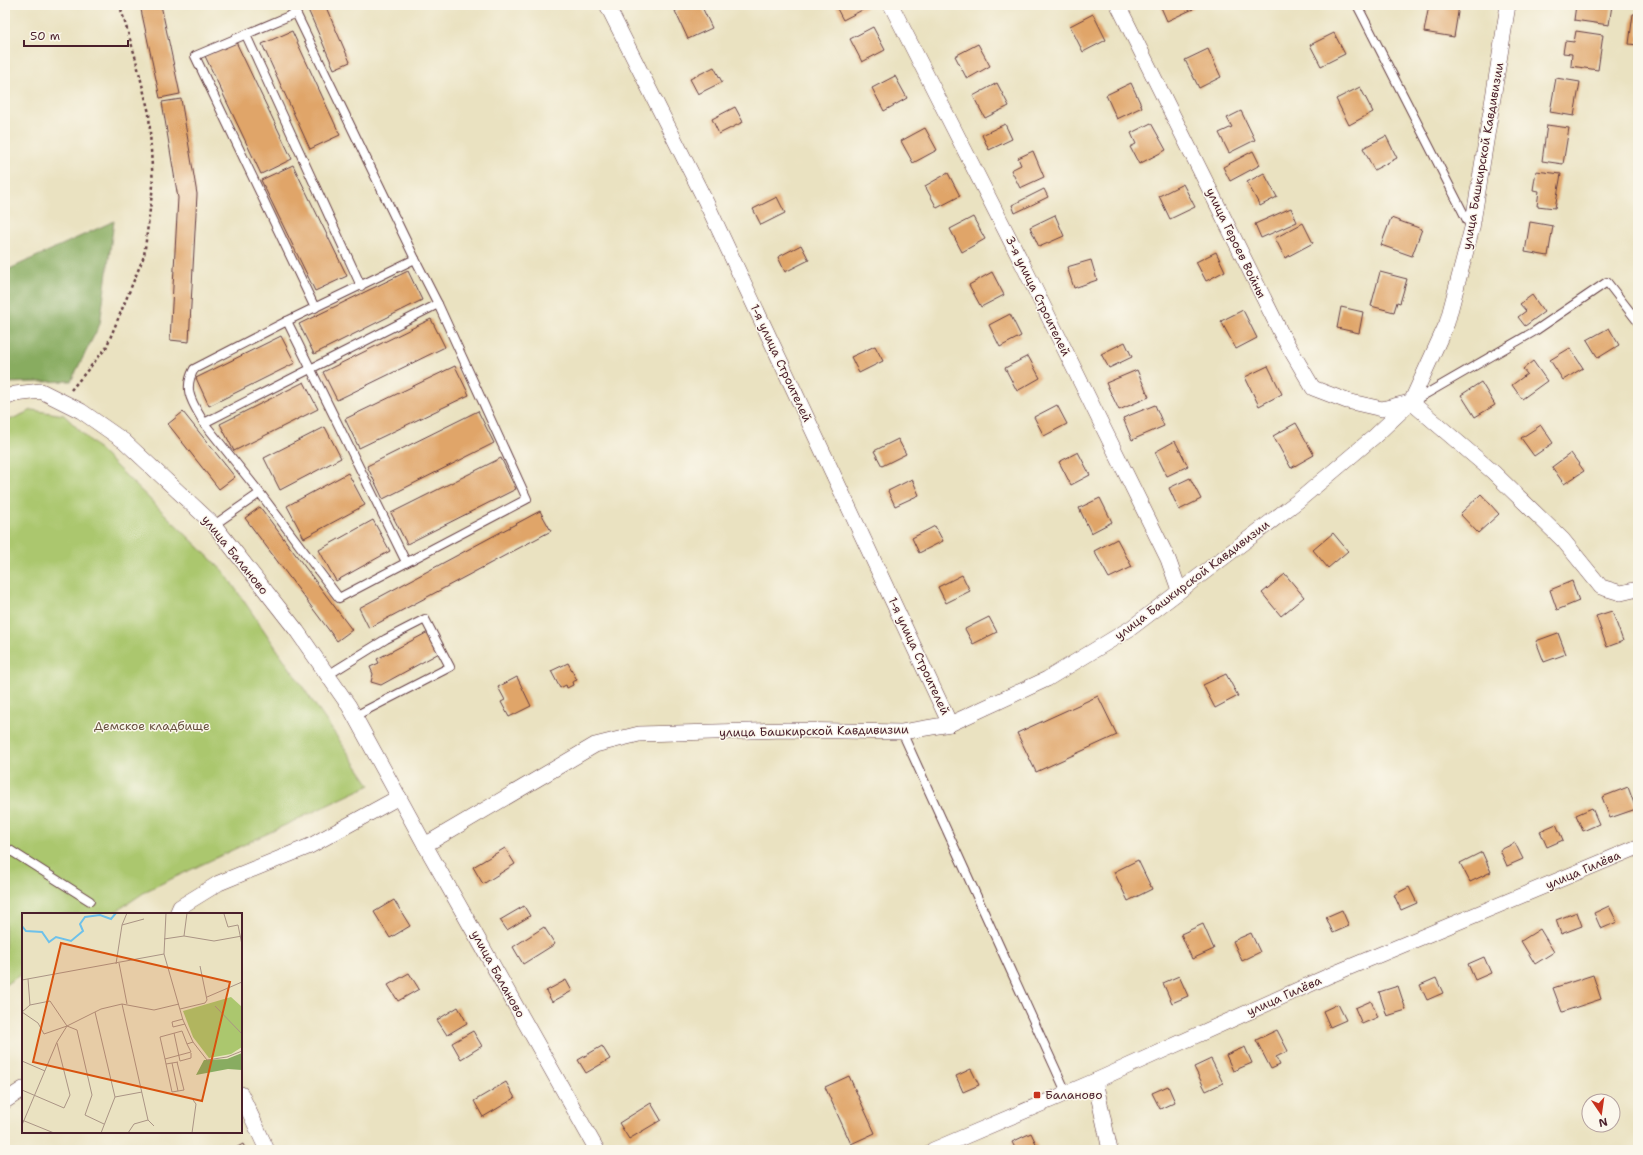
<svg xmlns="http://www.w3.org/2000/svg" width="1643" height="1155" font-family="'Shantell Sans',sans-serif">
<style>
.green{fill:#abc76e;stroke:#7a734c}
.forest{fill:#88ac61;stroke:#696646}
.building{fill:#e0a569}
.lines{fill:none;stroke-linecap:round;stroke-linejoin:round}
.lane-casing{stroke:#623c42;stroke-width:10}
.street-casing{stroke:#623c42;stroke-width:16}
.path{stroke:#623c42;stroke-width:2.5;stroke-dasharray:3 3;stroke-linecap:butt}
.lane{stroke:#fff;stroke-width:8}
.street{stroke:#fff;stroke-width:15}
.poi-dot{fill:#c8321e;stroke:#fbf7ec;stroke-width:1.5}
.labels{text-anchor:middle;stroke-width:3;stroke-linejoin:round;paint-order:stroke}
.street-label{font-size:12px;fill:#4a1f2b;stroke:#fbf7ec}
.park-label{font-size:12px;fill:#67513f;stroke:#fbf7ec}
.poi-label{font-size:12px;fill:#4a1f2b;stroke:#fbf7ec;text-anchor:start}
.inset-river{fill:none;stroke:#6ec1ea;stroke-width:2}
.inset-road{fill:none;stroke:#aa9485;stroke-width:1}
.view{fill:#d8530f;fill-opacity:0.15;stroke:#d8530f;stroke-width:2}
.inset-edge{fill:none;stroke:#4a1f2b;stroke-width:2}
</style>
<rect width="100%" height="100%" fill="#fbf7ec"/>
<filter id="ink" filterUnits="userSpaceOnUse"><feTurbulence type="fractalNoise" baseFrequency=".025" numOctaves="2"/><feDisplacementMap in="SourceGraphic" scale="8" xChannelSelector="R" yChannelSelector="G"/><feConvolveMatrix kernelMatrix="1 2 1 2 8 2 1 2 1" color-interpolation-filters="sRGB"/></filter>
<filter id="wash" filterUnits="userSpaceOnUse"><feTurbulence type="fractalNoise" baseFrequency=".012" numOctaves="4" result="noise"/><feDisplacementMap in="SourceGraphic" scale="16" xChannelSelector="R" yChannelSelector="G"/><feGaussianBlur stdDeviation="0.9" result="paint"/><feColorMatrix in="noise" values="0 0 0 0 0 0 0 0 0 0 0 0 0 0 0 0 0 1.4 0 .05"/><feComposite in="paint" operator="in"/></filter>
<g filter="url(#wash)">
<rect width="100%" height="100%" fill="#eae2c1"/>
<polygon class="green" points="32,410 64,415 224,572 370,785 148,890 112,914 23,914 23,973 5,985 5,422"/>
<polygon class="forest" points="114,221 100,324 71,381 5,383 5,271"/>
<g id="blocks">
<g class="building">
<polygon points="140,5 161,5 180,94 160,98"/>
<polygon points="306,5 325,5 350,62 334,69"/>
<polygon points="688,5 701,5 712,28 688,39 675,11"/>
<polygon points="835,5 865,5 866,8 843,20"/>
<polygon points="1160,5 1191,5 1193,9 1167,21"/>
<polygon points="1429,5 1459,6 1454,37 1424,32"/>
<polygon points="1576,5 1612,5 1609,25 1574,20"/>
<polygon points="1093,14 1106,40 1083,52 1070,26"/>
<polygon points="1633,14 1638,14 1638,45 1629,44"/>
<polygon points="873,27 885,50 862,62 850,39"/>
<polygon points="292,31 340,135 310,149 262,44"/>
<polygon points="1576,31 1603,35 1598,70 1571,66 1572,54 1563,53 1565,41 1574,42"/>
<polygon points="1334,33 1345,54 1321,66 1310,45"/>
<polygon points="236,42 292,159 261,174 205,56"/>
<polygon points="978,44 990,66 967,79 955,56"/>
<polygon points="1208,49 1221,77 1199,88 1185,60"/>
<polygon points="714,67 722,82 698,94 690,79"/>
<polygon points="895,76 907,98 884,111 872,88"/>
<polygon points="1556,78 1580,82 1574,116 1550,112"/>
<polygon points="997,83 1009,106 985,118 973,96"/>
<polygon points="1131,83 1142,107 1117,119 1106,95"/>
<polygon points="1360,87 1373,112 1349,125 1336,99"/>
<polygon points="181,99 197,194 189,342 170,340 178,198 162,102"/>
<polygon points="735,107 743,122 719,134 712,119"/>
<polygon points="1241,111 1255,140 1229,153 1219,133 1232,127 1227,118"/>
<polygon points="1151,123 1166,150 1139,164 1130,147 1136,144 1131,133"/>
<polygon points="1005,124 1012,139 989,150 982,135"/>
<polygon points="1547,125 1569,128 1563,164 1542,161"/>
<polygon points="925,128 937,150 913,163 901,141"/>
<polygon points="1386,136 1397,158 1374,170 1363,148"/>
<polygon points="1033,151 1044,177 1020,188 1011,170 1021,165 1018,158"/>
<polygon points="1253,151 1260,165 1230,181 1223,167"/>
<polygon points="293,165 347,276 315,291 261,180"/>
<polygon points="1536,171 1561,174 1555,208 1537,206 1539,191 1533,190"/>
<polygon points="948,173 960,196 937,208 925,186"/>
<polygon points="1264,173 1277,197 1260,206 1247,182"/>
<polygon points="1183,184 1195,207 1170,219 1159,196"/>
<polygon points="1044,189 1048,197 1015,213 1012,205"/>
<polygon points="777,197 785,213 761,225 753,209"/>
<polygon points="1291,208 1297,222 1261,238 1255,224"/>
<polygon points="1055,215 1064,236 1039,247 1030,227"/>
<polygon points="973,217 985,239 962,252 950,229"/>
<polygon points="1391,218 1422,229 1412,256 1381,245"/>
<polygon points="1530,222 1553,226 1548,256 1525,252"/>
<polygon points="1303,223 1313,243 1285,258 1275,238"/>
<polygon points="801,245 809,260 785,272 778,257"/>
<polygon points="1216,252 1225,271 1206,281 1196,262"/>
<polygon points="1091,260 1097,280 1074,288 1067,267"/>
<polygon points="408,271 422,300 314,354 299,324"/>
<polygon points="992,272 1004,295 981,307 969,285"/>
<polygon points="1380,272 1407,279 1400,303 1397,302 1394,312 1371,306"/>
<polygon points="1532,295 1544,312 1525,326 1518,317 1526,311 1520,304"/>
<polygon points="1341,307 1363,312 1359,333 1337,328"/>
<polygon points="1243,310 1257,338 1236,349 1221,321"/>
<polygon points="1010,314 1021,336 1000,347 989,325"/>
<polygon points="431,319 445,347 337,400 323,372"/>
<polygon points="1609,328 1619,345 1598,358 1587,340"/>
<polygon points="281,336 295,363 209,406 196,378"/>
<polygon points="1125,342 1132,357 1109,368 1101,354"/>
<polygon points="875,346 883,361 859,373 851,357"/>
<polygon points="1570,348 1583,368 1563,380 1550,360"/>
<polygon points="1028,356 1040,378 1017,391 1005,368"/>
<polygon points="1533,361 1547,381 1522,399 1512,385 1527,374 1523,369"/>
<polygon points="455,366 469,395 359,448 345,419"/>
<polygon points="1268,366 1282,394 1259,406 1245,377"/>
<polygon points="1137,370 1149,397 1119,410 1106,383"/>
<polygon points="304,382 318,409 234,451 220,424"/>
<polygon points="1481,382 1495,405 1475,417 1461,395"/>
<polygon points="1057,405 1067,424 1044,436 1034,417"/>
<polygon points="1155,405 1164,426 1132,440 1123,418"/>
<polygon points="478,411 494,443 383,499 367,466"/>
<polygon points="183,412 235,477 219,489 168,424"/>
<polygon points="1296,423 1314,455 1291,468 1273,436"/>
<polygon points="1541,425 1553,443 1534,456 1521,438"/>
<polygon points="325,427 341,458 280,490 264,458"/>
<polygon points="898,439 906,454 882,466 874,451"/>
<polygon points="1175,441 1188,466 1167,476 1155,452"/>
<polygon points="1078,452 1090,475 1071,485 1059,462"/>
<polygon points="1571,453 1584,471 1564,484 1552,467"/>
<polygon points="501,458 516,489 407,544 391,513"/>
<polygon points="348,473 365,505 304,538 287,506"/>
<polygon points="1190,478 1201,499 1179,510 1169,488"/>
<polygon points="912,479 919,495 895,506 888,491"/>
<polygon points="1481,494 1499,514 1478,533 1460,514"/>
<polygon points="1100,498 1112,522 1091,533 1079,508"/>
<polygon points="260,507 352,630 337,641 245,518"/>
<polygon points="540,511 551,531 369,628 359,608"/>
<polygon points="373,520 390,551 336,581 319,550"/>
<polygon points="935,526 943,541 919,553 912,538"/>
<polygon points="1333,533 1348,551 1328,568 1313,550"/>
<polygon points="1117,539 1132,567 1109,578 1094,551"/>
<polygon points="1285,574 1304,597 1281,616 1262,593"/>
<polygon points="962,575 970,591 946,603 938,587"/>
<polygon points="1572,581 1579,601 1557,610 1550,590"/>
<polygon points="1612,611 1623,641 1607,647 1596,616"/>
<polygon points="989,617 997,632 973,644 965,629"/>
<polygon points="430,631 441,652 381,685 371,682 373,674 370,667 379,663 377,659"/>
<polygon points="1558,633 1566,654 1544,662 1536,641"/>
<polygon points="568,663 577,680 572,682 573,685 567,688 566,685 560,688 551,671"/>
<polygon points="1226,674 1238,696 1215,708 1203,685"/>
<polygon points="517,677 531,706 509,717 501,702 505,700 498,687"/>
<polygon points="1098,696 1117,735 1036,772 1017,733"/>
<polygon points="1628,787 1636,809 1610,818 1602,797"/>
<polygon points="1592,808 1599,824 1583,831 1576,815"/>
<polygon points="1556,824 1563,840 1547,847 1540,831"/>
<polygon points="1515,843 1523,859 1507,866 1500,850"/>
<polygon points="505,848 515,864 483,884 473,867"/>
<polygon points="1482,852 1491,872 1470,882 1460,863"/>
<polygon points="1138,860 1152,889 1128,901 1114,872"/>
<polygon points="1409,887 1417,903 1401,910 1394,895"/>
<polygon points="394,900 410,926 390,938 374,912"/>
<polygon points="524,906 530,916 507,930 500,920"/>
<polygon points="1609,906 1617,922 1601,929 1594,913"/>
<polygon points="1342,910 1349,926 1333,933 1326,917"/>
<polygon points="1577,912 1582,926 1561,934 1556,920"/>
<polygon points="1203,924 1214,949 1192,959 1181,934"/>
<polygon points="544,927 555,944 523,964 513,947"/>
<polygon points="1540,929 1554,952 1535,964 1521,941"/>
<polygon points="1251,933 1260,952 1242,961 1233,941"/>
<polygon points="1484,957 1491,973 1475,980 1468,964"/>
<polygon points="409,973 419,989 398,1001 388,985"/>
<polygon points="1593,975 1601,999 1562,1012 1553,988"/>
<polygon points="1179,976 1188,996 1172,1003 1163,983"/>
<polygon points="1436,978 1443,993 1427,1000 1420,985"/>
<polygon points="566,980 572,991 552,1002 546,991"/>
<polygon points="1398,986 1406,1010 1387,1016 1379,992"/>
<polygon points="1371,1001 1378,1017 1362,1024 1355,1008"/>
<polygon points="1338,1004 1346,1020 1330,1027 1323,1011"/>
<polygon points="458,1007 467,1023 447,1035 437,1020"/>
<polygon points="1277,1030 1288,1051 1276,1057 1280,1065 1271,1069 1256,1040"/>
<polygon points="473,1031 482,1046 461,1059 452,1043"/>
<polygon points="602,1046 610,1059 586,1073 578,1060"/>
<polygon points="1245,1047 1252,1063 1233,1071 1226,1055"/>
<polygon points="1211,1059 1223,1083 1206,1091 1194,1067"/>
<polygon points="971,1069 979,1085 963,1092 956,1076"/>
<polygon points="849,1076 875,1133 851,1144 825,1087"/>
<polygon points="506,1082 515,1098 483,1117 474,1101"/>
<polygon points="1168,1086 1175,1102 1160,1109 1152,1093"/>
<polygon points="651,1103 661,1120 629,1139 619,1123"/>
<polygon points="1031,1133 1039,1150 1016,1150 1012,1142"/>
<polygon points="243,1144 246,1150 232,1150"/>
</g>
</g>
</g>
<g filter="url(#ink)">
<use href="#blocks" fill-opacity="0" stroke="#623c42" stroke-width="1"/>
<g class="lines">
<g class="lane-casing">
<g id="lane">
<polyline points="1357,5 1470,226"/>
<polyline points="246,35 361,286"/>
<polyline points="315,308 195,56 296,13 415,259"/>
<polyline points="287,321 415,259 438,304"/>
<polyline points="1412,402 1535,331 1607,282 1638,322"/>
<path d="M204,423C193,403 182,391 194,369L287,321L406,562"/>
<polyline points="214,525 260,493 339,598 527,499 438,304 204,423 260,493"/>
<polyline points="328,675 386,639 425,619 450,667 355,716"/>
<polyline points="902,732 1066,1092"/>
<polyline points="5,847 90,901"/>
</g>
</g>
<g class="street-casing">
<g id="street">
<polyline points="607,5 706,202 950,724"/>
<polyline points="891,5 1025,269 1168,559 1179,590"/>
<polyline points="1118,5 1282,335 1313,388 1347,401 1382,409 1410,402"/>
<polyline points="5,398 15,394 41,391 81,411 124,441 214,525 297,631 349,706 425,845 597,1150"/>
<polyline points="1411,402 1493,472 1563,540 1601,587 1621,593 1638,589"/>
<polyline points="425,845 595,745 639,734 787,730 902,732 950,724 1047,679 1131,628 1298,501 1375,436 1411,402 1447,323 1472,228 1508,5"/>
<polyline points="177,914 180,907 219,883 310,846 399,797"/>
<polyline points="1095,1081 1110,1150"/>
<polyline points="241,1094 267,1150"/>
<polyline points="5,1101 23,1089"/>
<polyline points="933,1150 1095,1081 1333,974 1638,847"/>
</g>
</g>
<polyline class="path" points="71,390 106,348 144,256 153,186 149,113 135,56 120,6 118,5"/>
<use href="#lane" class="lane"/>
<use href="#street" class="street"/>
</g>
</g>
<rect class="poi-dot" x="1033" y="1091" width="8" height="8" rx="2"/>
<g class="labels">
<g class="street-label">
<text transform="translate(1483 156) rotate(-80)" y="4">улица Башкирской Кавдивизии</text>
<text transform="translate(1236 243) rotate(64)" y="4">улица Героев Войны</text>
<text transform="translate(1038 296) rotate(64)" y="4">3-я улица Строителей</text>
<text transform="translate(781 363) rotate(65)" y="4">1-я улица Строителей</text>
<text transform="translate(235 555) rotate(51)" y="4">улица Баланово</text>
<text transform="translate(1192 580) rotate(-37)" y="4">улица Башкирской Кавдивизии</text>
<text transform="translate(919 656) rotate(65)" y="4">1-я улица Строителей</text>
<text transform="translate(814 731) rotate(-1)" y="4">улица Башкирской Кавдивизии</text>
<text transform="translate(1583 870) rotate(-23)" y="4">улица Гилёва</text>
<text transform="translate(498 974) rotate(61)" y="4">улица Баланово</text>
<text transform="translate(1284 996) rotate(-24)" y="4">улица Гилёва</text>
</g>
<g class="park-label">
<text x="152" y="730">Демское кладбище</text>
</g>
<g class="poi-label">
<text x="1045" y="1099">Баланово</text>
</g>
</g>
<g transform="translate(22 913)">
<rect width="220" height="220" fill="#eae2c1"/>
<path d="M209,84L220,94V134L209,141L187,145L171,124L161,98Z" fill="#abc76e"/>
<path d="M220,140V157L206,156L174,162L182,147L205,146Z" fill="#88ac61"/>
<path class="inset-river" d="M0,13L4,18L20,19L27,29L34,24L49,28L61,18L58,11L63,4L78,2L89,6L94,0"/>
<path class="inset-road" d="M105,0L100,12L122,6M144,0L142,41L161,107L171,129L185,147L205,144L220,138M202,1L206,14L216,12L220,32M162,23L165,0M142,26L162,23L192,28L220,23M97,50L105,91M94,51L100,12M0,67L142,41M185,84L220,69M100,91L126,207L132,213M8,92L28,88L45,113M193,93L220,121M158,96L183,90L185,87L178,53M0,99L16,110L22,121L45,113L55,117L70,182L63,202L82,211M0,99L8,92L6,66M73,99L93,184L79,220M161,106L150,109L151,114L163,111M152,120L158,148L169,145V140M165,131L169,139L143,146L138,124L160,118L165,131L171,129M143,146L144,151L156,149M0,148L23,158M150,150L156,178M144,151L150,179L162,177L155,149M0,177L42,195L48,182L35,130M93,184L120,179M0,207L32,220M0,212L35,129L45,113L79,96L100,91L132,97L157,91M106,220L112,211L126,207M170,220L174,191L171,187"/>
<path class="view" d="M39,30L208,69L180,188L11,149Z"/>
<rect width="220" height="220" class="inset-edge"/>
</g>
<rect width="1643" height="1155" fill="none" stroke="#fbf7ec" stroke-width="20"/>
<g transform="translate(1601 1113) rotate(167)"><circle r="19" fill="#fbf7ec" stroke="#b4a19f"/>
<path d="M0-3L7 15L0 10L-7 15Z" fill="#c8321e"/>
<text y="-6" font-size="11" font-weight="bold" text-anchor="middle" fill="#4a1f2b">N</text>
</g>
<path d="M24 40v6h104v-6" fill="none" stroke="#4a1f2b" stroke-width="2"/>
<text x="30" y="40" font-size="12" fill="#4a1f2b" stroke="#fbf7ec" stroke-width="3" paint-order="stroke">50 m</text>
</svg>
